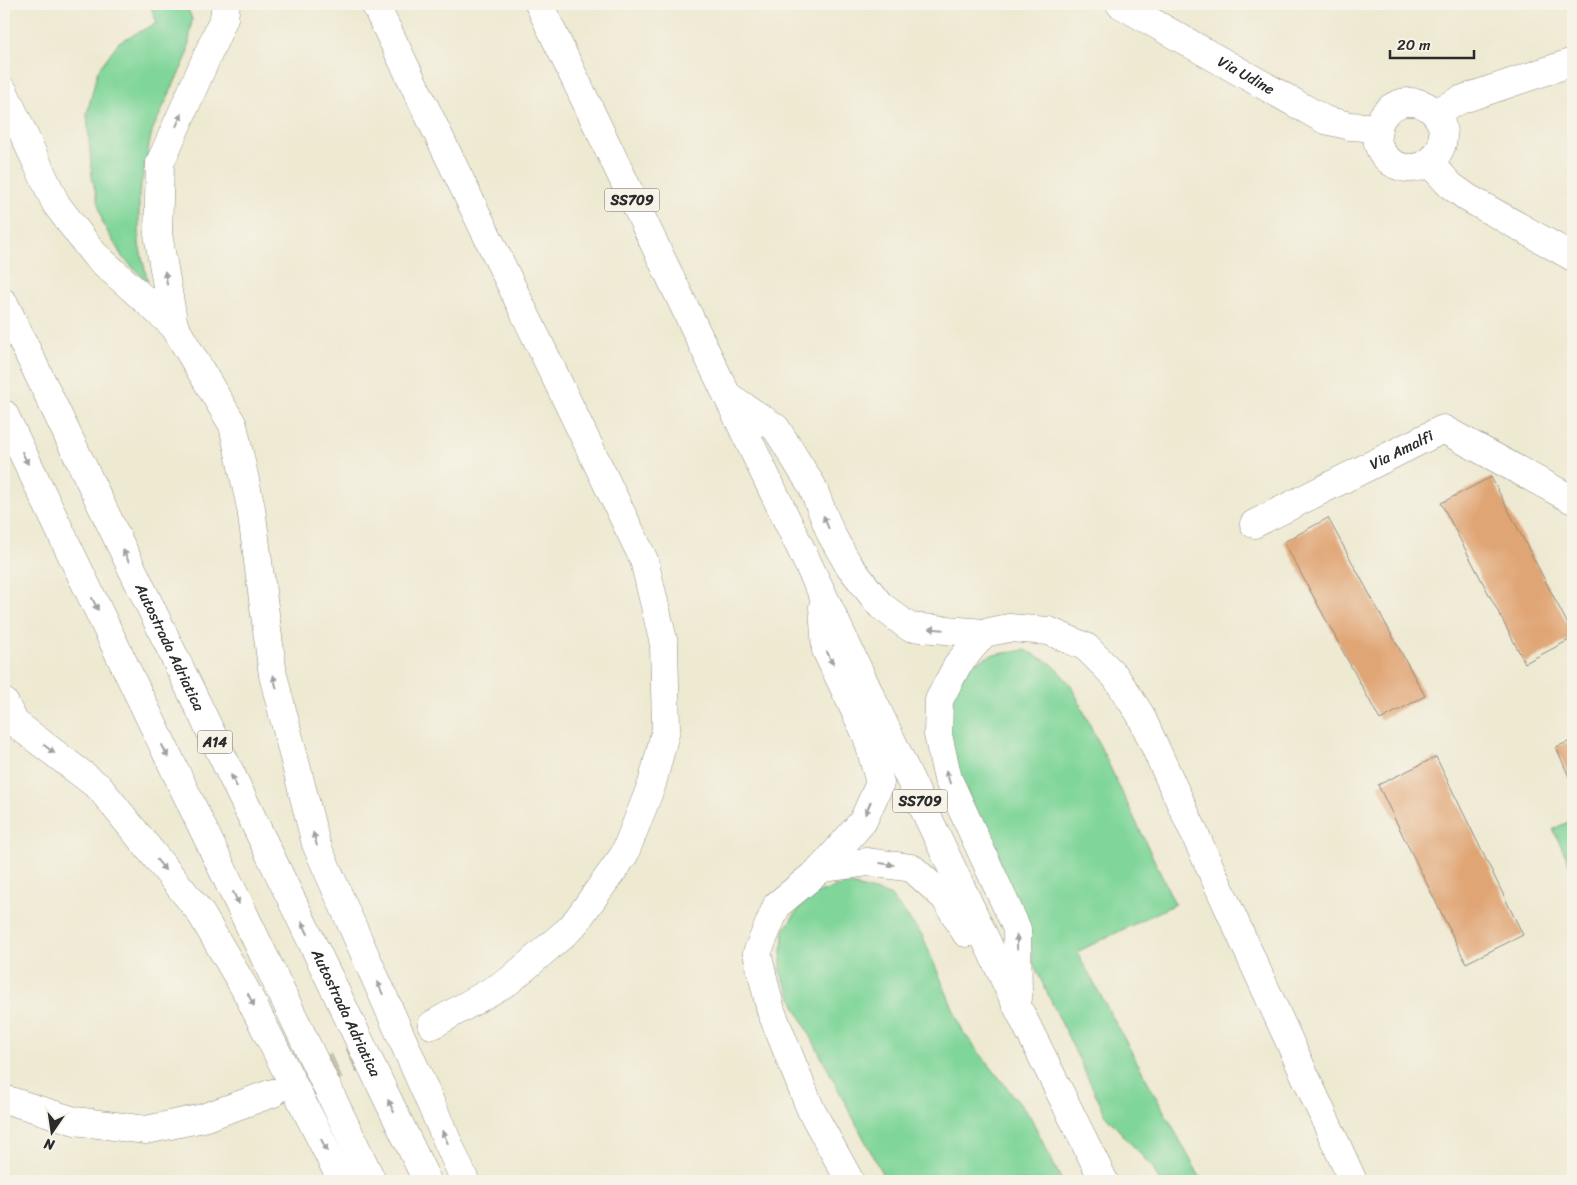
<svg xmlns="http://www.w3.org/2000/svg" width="1577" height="1185" font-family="Sriracha,sans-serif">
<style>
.green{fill:#80d69a;stroke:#568062}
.building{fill:#e0a575}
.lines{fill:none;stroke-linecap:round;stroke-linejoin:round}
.minor-tunnel{stroke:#c7c3b0;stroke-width:28;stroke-dasharray:28 14;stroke-linecap:butt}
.minor-casing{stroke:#8c8a7e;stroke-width:29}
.highway-casing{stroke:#8c8a7e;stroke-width:29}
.minor{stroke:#fff;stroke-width:28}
.highway{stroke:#fff;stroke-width:28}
.oneway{fill:#a0a0a0}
.labels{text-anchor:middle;stroke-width:4.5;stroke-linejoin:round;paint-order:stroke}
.shield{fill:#f7f3e8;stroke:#686764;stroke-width:1}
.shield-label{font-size:14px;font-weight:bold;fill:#2b2b2b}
.street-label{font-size:15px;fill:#2b2b2b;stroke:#f7f3e8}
</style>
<rect width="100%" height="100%" fill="#f7f3e8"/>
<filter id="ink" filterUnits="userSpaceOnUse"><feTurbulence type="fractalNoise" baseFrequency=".02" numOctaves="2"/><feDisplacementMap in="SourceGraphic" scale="10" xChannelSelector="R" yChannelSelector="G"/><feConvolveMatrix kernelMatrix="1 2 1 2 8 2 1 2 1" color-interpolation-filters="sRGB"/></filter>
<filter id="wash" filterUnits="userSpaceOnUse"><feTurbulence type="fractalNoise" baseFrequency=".0096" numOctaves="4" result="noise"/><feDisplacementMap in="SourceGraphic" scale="20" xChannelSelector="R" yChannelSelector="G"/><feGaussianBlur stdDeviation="1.12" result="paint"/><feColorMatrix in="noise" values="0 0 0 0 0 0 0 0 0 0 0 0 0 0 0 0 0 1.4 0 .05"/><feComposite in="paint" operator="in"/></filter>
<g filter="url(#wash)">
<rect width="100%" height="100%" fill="#eee9d1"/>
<g class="green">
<polygon points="150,4 186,4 192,19 187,56 152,131 139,194 139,245 148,282 123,258 103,224 92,177 87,114 98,70 119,42 157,23"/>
<polygon points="1025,650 1052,664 1071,685 1175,904 1077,952 1202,1181 1159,1181 1153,1168 1106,1116 1033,963 1028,928 954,762 947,724 953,685 967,666 992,655"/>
<polygon points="1573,820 1573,871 1553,829"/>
<polygon points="847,884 890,895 922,935 963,1032 1031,1118 1062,1181 886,1181 797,1010 780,971 784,930 807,896"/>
</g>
<g id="blocks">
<g class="building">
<polygon points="1491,477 1573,634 1573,638 1525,663 1441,503"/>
<polygon points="1328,518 1425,696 1380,720 1284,542"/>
<polygon points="1573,740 1573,786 1556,747"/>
<polygon points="1436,757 1523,935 1466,963 1378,785"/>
</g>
</g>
</g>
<g filter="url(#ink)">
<use href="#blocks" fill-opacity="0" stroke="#8c8a7e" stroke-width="1"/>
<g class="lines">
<polyline class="minor-tunnel" points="273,1093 432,1025"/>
<g class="minor-casing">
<g id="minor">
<polyline points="375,4 644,560 664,644 666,729 652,784 624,855 572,927 509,981 432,1025"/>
<path id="s1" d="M1120,4L1325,120L1350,126L1378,128"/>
<polyline points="4,92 56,204 94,254 174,326 233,425 251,508 273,675 316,844 465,1181"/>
<circle cx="1410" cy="135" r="33"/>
<polyline points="1435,113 1460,100 1573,62"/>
<polyline points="1429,162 1450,185 1468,198 1573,257"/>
<polyline points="174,326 158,234 160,163 224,18 226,4"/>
<path id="s2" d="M1254,524L1443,429L1573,500"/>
<polyline points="4,702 15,723 99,787 200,912 245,989 342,1181"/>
<polyline points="4,1099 75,1121 146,1130 203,1118 273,1093"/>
</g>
</g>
<g class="highway-casing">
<g id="highway">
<polyline points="539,4 822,593 1018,1008 1104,1181"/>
<path id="s3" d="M4,303L427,1181"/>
<polyline points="728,396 776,428 812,486 831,534 848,564 880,605 909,627 984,633 1009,628 1049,631 1086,647 1115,676 1140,714 1353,1181"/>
<polyline points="4,414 372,1181"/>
<polyline points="823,607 826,650 867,736 880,783 863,821 822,868 777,905 757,953 771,1011 811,1110 850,1181"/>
<polyline points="984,633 958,664 939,700 938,735 948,779 1017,929 1018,998"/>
<polyline points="822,868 868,862 912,868 945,898 966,933"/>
</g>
</g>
<use href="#minor" class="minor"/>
<use href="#highway" class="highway"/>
</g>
<defs><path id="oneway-solid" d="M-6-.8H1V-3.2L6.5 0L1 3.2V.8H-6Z" transform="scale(1.25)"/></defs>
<g class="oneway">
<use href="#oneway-solid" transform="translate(179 120) rotate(-66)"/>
<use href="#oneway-solid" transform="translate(166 278) rotate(-100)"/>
<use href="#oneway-solid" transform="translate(25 458) rotate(64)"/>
<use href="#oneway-solid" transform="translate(826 522) rotate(-112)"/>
<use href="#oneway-solid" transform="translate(126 556) rotate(-116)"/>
<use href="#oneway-solid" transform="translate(95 604) rotate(64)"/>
<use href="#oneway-solid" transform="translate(936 629) rotate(-175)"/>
<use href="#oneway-solid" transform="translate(830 658) rotate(64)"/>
<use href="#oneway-solid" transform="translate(275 682) rotate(-103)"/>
<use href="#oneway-solid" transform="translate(49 749) rotate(38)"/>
<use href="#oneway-solid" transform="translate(165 751) rotate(64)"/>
<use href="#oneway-solid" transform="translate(948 777) rotate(-107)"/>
<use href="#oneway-solid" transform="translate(234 781) rotate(-116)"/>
<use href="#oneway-solid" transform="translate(868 808) rotate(114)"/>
<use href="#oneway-solid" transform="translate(315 839) rotate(-106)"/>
<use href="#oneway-solid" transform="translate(887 864) rotate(8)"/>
<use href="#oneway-solid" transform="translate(161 865) rotate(51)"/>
<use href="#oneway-solid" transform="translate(236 898) rotate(64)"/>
<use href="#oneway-solid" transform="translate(305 928) rotate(-116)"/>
<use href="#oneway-solid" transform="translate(1017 942) rotate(-91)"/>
<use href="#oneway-solid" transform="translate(380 988) rotate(-114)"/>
<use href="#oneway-solid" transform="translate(251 1000) rotate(63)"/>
<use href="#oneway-solid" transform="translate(391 1106) rotate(-116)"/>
<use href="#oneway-solid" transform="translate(445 1137) rotate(-114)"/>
<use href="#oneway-solid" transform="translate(324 1145) rotate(63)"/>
</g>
</g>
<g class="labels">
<g class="shield">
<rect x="604.5" y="188.5" width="55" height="23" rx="4"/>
<rect x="197.5" y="730.5" width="35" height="23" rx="4"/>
<rect x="892.5" y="789.5" width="55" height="23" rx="4"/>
</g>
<g class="shield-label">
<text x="632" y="205">SS709</text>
<text x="215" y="747">A14</text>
<text x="920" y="806">SS709</text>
</g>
<g class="street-label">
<text dy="5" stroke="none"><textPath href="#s1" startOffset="145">Via Udine</textPath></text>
<text dy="5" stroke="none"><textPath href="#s2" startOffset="165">Via Amalfi</textPath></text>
<text dy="5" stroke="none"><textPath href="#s3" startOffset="382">Autostrada Adriatica</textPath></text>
<text dy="5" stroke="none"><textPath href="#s3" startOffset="788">Autostrada Adriatica</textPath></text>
</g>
</g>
<rect width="1577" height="1185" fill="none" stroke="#f7f3e8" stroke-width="20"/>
<g transform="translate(52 1132) rotate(193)" stroke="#f7f3e8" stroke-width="4" paint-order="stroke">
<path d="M0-4L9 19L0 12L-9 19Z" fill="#2b2b2b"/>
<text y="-8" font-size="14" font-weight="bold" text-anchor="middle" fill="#2b2b2b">N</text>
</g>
<path d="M1390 50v8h84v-8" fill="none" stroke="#2b2b2b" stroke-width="2.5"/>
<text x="1397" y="50" font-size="15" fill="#2b2b2b" stroke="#f7f3e8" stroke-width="4" paint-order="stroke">20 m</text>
</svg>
